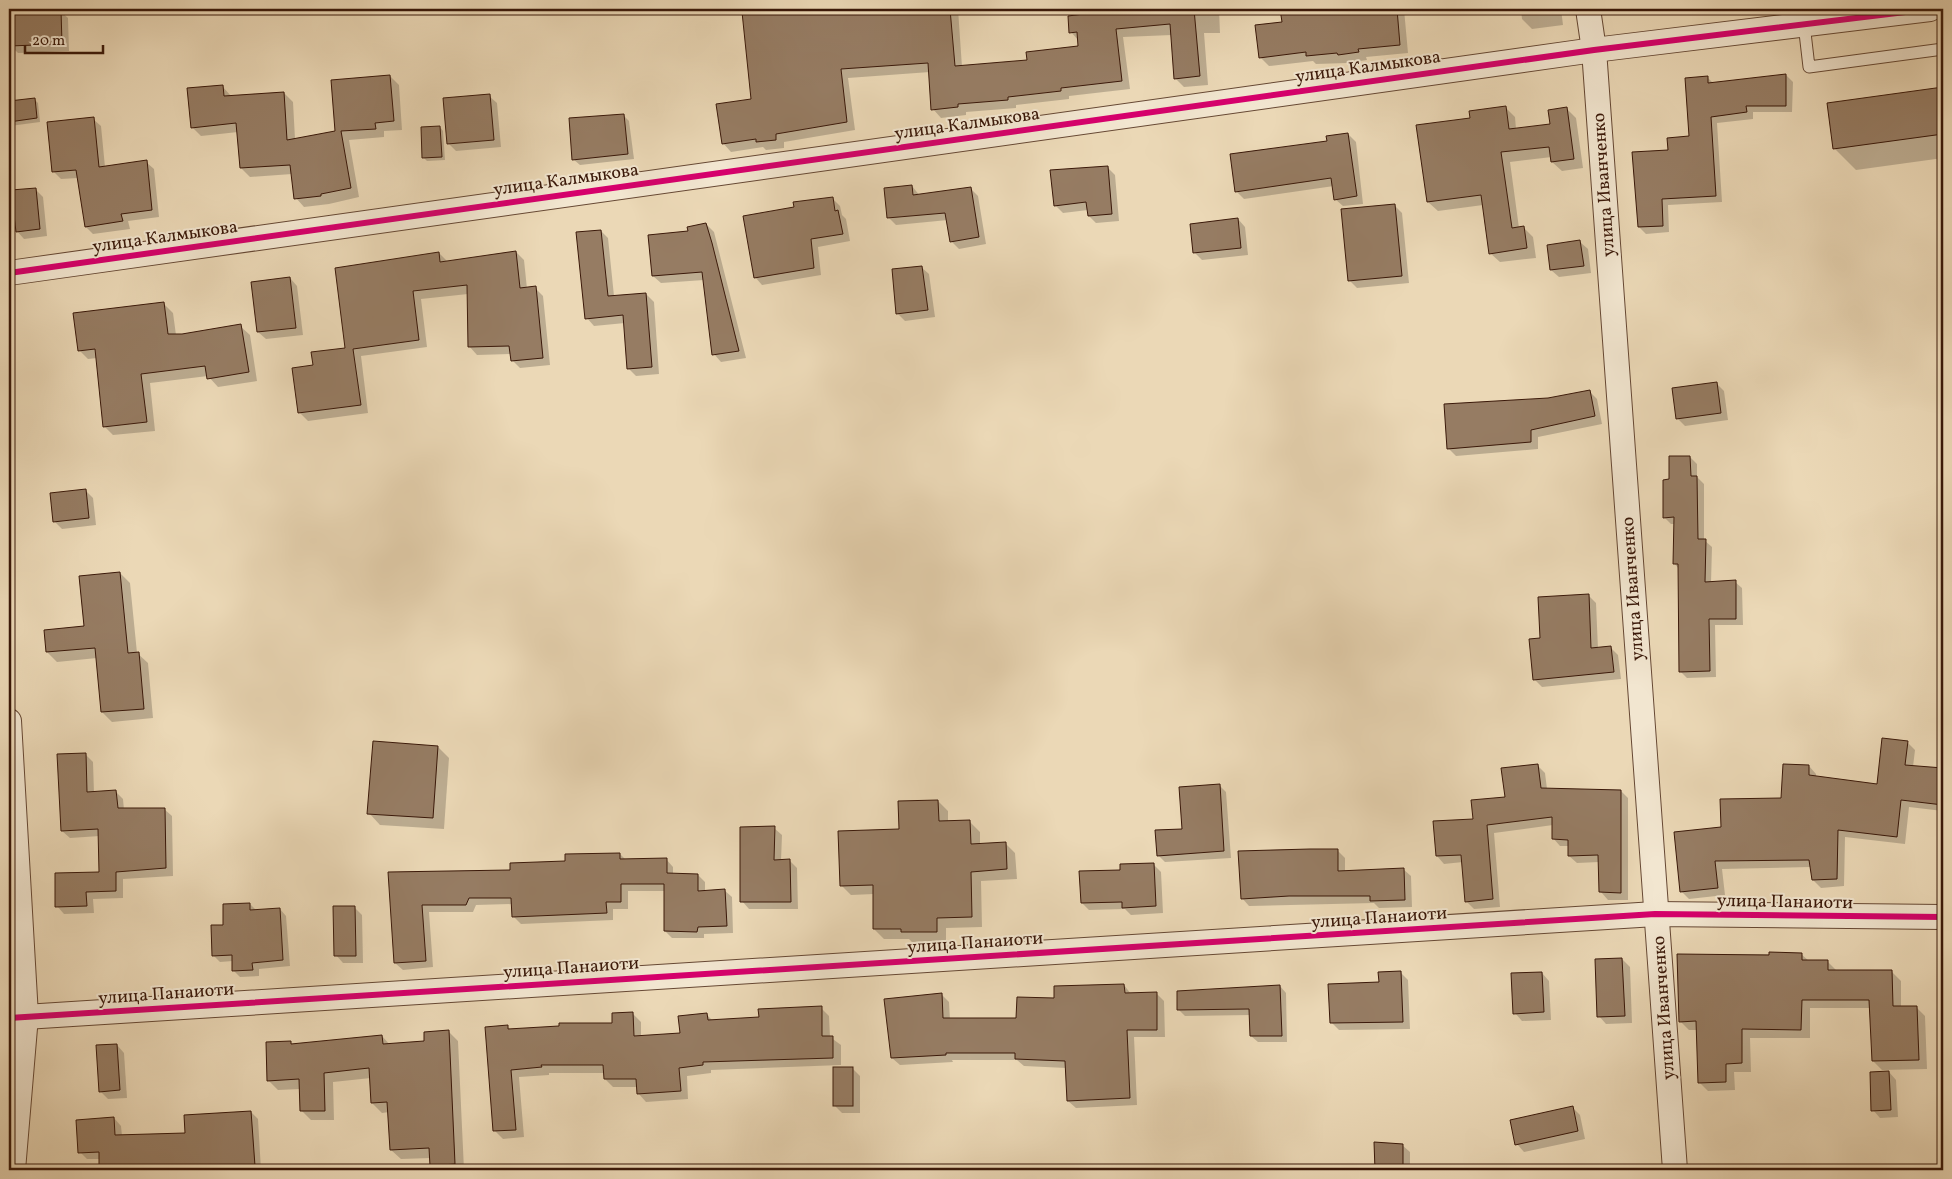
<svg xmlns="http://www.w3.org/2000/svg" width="1952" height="1179" font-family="Vollkorn,serif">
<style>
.shadow{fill:#0003}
.building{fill:#967c63;stroke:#3a1809}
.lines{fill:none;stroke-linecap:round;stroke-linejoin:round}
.service-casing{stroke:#664834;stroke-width:13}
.minor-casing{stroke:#664834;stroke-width:26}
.service{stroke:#f2e6d0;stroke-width:11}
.minor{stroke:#f2e6d0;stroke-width:24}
.cycleway-casing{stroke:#f2e6d0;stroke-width:9}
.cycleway{stroke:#d6006c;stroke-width:6}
.labels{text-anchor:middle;stroke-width:4;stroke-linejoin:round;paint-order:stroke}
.street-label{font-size:18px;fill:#3a1809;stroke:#f2e6d0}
</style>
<rect width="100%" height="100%" fill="#ebd8b6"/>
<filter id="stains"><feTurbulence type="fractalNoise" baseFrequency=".004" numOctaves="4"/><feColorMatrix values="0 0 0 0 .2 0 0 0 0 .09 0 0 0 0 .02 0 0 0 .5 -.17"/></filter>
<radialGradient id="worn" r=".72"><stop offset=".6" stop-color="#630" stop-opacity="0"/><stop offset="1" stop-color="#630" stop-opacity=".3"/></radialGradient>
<g class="shadow">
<polygon points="780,9 788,9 793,14 836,9 958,9 962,67 1028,61 1080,47 1079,41 1071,32 1069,17 1132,9 1219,9 1220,33 1204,33 1208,85 1184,87 1175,78 1172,35 1123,37 1130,89 1069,96 1069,99 1016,105 1016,108 966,112 966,115 941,118 933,109 930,72 848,78 855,130 784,142 784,148 766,150 763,147 731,152 723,143 753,100 743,13"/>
<polygon points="1282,9 1404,9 1408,53 1366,57 1367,60 1347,63 1316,64 1313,61 1269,66 1260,57 1284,23"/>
<polygon points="1521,9 1561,9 1563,25 1532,29 1522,19"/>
<polygon points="60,11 68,18 69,51 18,53 10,45 9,13"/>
<polygon points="1786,75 1793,82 1792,112 1753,112 1753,119 1717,123 1722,202 1668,205 1669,232 1646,234 1639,227 1669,151 1690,138 1708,78 1714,84"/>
<polygon points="390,76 399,85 402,130 384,131 384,137 349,140 359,197 329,204 304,207 296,198 292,174 250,177 241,168 238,132 201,136 192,127 222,86 231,96 284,93 293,102 295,139 337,132"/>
<polygon points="1943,88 1943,158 1856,170 1834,148 1828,104"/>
<polygon points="489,96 497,103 501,147 456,151 449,144"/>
<polygon points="34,99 38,103 40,122 10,126 9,102"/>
<polygon points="1505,107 1515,117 1516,129 1551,125 1567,109 1576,118 1583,168 1562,171 1552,162 1552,157 1510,162 1519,228 1523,227 1533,237 1536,258 1500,262 1490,253 1483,205 1438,211 1428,202 1417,126 1471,119"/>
<polygon points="623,115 629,121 634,159 580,165 573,159"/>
<polygon points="93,119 101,126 105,167 146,162 154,169 159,217 128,221 130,229 93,234 86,227 78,178 61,179 53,171"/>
<polygon points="440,127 443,131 445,160 427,161 424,158"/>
<polygon points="1348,134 1356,142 1363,204 1343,206 1335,199 1334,186 1244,199 1236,191 1328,142"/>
<polygon points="1107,167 1115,175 1119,221 1096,223 1089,216 1088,210 1063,213 1055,205 1051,171"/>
<polygon points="912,186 920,196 970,188 978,196 986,244 959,249 951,241 948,220 896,225 888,217"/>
<polygon points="35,189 43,197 47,236 24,239 17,231"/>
<polygon points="832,198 840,206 842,215 846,219 850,241 818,247 821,275 762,285 755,277 795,208"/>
<polygon points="1394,205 1402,213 1409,283 1357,288 1349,280"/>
<polygon points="1238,219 1245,227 1248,255 1202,260 1194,252"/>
<polygon points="706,224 714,232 746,358 721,362 714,354 704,280 661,283 653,276 689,232"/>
<polygon points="601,231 608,238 614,296 646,294 654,302 659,374 636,376 628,368 625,323 594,326 587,318"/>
<polygon points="1580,242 1588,249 1591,273 1559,277 1551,270"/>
<polygon points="516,252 524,260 527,289 535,288 543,296 550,365 520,368 512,360 511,354 477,355 469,346 468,294 421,299 427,347 361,356 368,413 308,421 300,413 315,366 346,349 439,253 448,262"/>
<polygon points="921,267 929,274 935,317 905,321 897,313"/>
<polygon points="290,278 297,286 303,335 266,339 258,332 253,283"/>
<polygon points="164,304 173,313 176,335 240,326 250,335 257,381 218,387 208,376 150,383 155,431 113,435 104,426 97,358 88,359 79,350"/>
<polygon points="1717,384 1724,391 1728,420 1685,426 1677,418"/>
<polygon points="1589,391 1597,399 1602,424 1538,437 1538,449 1456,456 1448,448 1548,399"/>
<polygon points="1690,457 1697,464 1697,477 1704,484 1704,540 1712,547 1711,583 1735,582 1742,588 1743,625 1715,625 1716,677 1687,678 1680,671 1679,569 1674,563 1675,524 1671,524 1664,517 1671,481"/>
<polygon points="86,491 93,498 96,525 62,529 54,521"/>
<polygon points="120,573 130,583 137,653 148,663 153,718 112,722 102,712 97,658 57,662 47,652 45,631 85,627"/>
<polygon points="1588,595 1596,603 1598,649 1611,648 1618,655 1621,679 1542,687 1534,679 1541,639"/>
<polygon points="1907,742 1915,750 1913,767 1943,770 1943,811 1909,807 1905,844 1845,837 1844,886 1821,888 1813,880 1811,867 1722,869 1725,895 1689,899 1681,891 1722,829 1783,799 1809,766 1816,774 1816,778 1878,785"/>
<polygon points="438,747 449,758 444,829 380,825 369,813"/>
<polygon points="85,754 93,762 94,793 115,791 123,799 124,810 164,809 172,816 173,876 123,879 123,898 93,899 94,913 64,914 57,906 101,873 100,836 70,838 62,831"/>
<polygon points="1537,765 1545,773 1547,789 1621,791 1628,798 1628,900 1608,900 1601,892 1599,862 1577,863 1569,856 1569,846 1560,846 1553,838 1553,825 1494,833 1500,907 1474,909 1466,901 1463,862 1444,864 1437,856 1474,820 1506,798"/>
<polygon points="1219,785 1226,792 1231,858 1165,862 1158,855 1183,830"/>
<polygon points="938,801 948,811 948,822 970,822 980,832 980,845 1005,843 1015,853 1017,879 981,881 982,927 946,928 946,941 912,942 909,939 884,939 874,929 874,894 851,895 841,885 900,830"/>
<polygon points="774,828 782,835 781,861 789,860 797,868 798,909 749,909 742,901"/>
<polygon points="1337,850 1345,858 1345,872 1403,869 1411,876 1412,907 1379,908 1374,903 1249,906 1242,898"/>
<polygon points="620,854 626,860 666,859 673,867 673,874 698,875 705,882 705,891 724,890 732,897 733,933 704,934 704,938 672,938 665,931 666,891 628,891 628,909 613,909 613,920 521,924 514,917 513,904 476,905 473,912 429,912 433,967 403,970 395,963 389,873 512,872"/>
<polygon points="1153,864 1161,872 1163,913 1131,915 1125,909 1089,910 1082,903 1121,871"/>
<polygon points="250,904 257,911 280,909 286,916 290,966 259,969 259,976 240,977 233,970 233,961 220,962 213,955"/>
<polygon points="354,907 362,915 363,963 343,963 336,955"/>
<polygon points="1801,954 1809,961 1827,961 1836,970 1892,972 1901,981 1901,1007 1916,1007 1925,1016 1927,1069 1882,1070 1873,1061 1871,1008 1810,1008 1810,1038 1750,1038 1751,1072 1734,1072 1735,1090 1708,1091 1699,1082 1698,1030 1689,1030 1680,1021 1678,955"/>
<polygon points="1622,959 1630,967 1632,1023 1606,1024 1599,1016"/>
<polygon points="1941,966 1943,966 1943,991 1940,988"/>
<polygon points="1400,972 1408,980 1410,1029 1339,1030 1331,1022 1380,983"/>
<polygon points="1542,973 1549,981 1551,1020 1522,1021 1515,1013"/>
<polygon points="1124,985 1131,994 1156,993 1164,1001 1165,1037 1134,1037 1137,1105 1076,1108 1068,1101 1066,1068 1024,1066 1017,1060 952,1060 953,1062 900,1065 892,1058 941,994 949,1002 950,1020 1017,1020 1055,999"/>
<polygon points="1280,986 1286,993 1287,1042 1258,1042 1251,1036 1251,1015 1185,1016 1179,1010"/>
<polygon points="821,1008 829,1016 830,1037 841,1045 841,1065 711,1070 711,1073 687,1076 688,1099 646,1102 638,1093 638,1087 613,1087 605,1079 605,1073 549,1073 549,1075 519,1077 524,1137 503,1139 495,1131 508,1027 511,1030 613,1024 633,1014 641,1022 641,1037 681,1034 706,1014 713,1021 760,1018"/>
<polygon points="448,1031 458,1041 464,1170 437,1170 432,1165 431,1158 401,1159 391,1150 389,1112 382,1113 372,1103 371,1078 333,1082 334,1120 311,1120 301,1110 300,1089 278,1090 269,1081 290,1042 293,1045 382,1036 390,1045 426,1042"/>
<polygon points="117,1045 124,1053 127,1098 108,1099 100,1091"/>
<polygon points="853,1069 860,1076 860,1113 842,1113 834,1105"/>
<polygon points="1889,1072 1896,1080 1898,1117 1880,1118 1873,1110"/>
<polygon points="1572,1107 1580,1115 1585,1139 1524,1152 1517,1144"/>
<polygon points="251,1112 258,1119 261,1170 101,1170 100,1159 87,1159 80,1152 114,1118 121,1126 122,1136 186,1134"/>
<polygon points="1376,1143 1402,1145 1410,1152 1410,1170 1376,1170"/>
</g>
<g class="building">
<polygon points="769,9 788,9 788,13 825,9 950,9 955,66 1027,60 1026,52 1078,46 1077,32 1069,33 1068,16 1123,9 1194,9 1200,76 1174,79 1170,24 1116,29 1122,81 1061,88 1061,91 1008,97 1008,100 958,104 958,107 931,110 928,63 841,69 847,122 776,134 776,140 756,142 756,139 722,144 716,104 751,99 742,12"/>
<polygon points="1280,9 1397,9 1400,45 1358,49 1359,52 1338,55 1337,53 1306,56 1306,52 1259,58 1255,25 1282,22"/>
<polygon points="61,10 62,44 9,46 9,11"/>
<polygon points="1786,74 1786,106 1746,106 1747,112 1711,117 1716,196 1662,199 1663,226 1638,227 1632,152 1668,150 1667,138 1689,136 1685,78 1708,76 1708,83"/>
<polygon points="390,75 394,121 375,123 376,129 341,131 351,188 321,194 321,196 294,199 290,165 240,168 236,123 191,128 187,88 223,85 224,96 284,92 287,140 335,131 331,80"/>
<polygon points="1943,87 1943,134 1833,149 1827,103"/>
<polygon points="490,94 494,140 447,144 443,98"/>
<polygon points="35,98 37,118 9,122 9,101"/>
<polygon points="1506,106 1509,129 1550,124 1548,110 1567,107 1574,159 1551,162 1549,147 1501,152 1512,228 1524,226 1527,248 1489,254 1481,195 1427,202 1416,125 1470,118 1469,111"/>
<polygon points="624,114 628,154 572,160 569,118"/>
<polygon points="94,117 99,167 147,160 152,210 121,214 123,221 85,227 76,170 52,172 47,122"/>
<polygon points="440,126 442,157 422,158 421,127"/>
<polygon points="1348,133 1357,196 1334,200 1331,178 1235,192 1230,154 1327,141 1326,136"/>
<polygon points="1108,166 1112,214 1088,216 1086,202 1054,206 1050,170"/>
<polygon points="912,185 913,195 971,187 979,237 950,242 945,213 887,218 884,188"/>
<polygon points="36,188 40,229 16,232 11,190"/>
<polygon points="833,197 835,211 838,210 843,234 811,239 814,268 754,278 743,216 794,207 793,202"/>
<polygon points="1395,204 1402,276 1348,281 1341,209"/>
<polygon points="1238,218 1241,248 1193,253 1190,224"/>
<polygon points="706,223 712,243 739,351 712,355 702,272 652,276 648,235 688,231 687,227"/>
<polygon points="601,230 608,296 646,293 652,367 627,369 623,315 585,319 576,232"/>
<polygon points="1580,240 1584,266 1550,270 1547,245"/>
<polygon points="516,251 520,288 536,286 543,358 511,361 509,346 468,347 467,285 413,291 419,340 353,349 361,405 298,413 292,368 313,365 311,352 345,348 335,268 439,252 440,262"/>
<polygon points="922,266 928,310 896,314 892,269"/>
<polygon points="290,277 296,328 257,332 251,282"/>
<polygon points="164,302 168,334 182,334 241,324 249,372 207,379 205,366 141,374 147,422 103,427 95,349 78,351 73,313"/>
<polygon points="1717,382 1721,413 1676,419 1672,388"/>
<polygon points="1590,390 1595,416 1531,430 1531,442 1447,449 1444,404 1548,398"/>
<polygon points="1669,456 1690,456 1691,476 1697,476 1698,539 1706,539 1705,582 1736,580 1736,619 1709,619 1710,671 1679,672 1678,564 1673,564 1674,517 1663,518 1663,480 1669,479"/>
<polygon points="86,489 89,518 53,522 50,493"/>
<polygon points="120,572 128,653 139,652 144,709 101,712 95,648 46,652 44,630 84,626 79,576"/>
<polygon points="1589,594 1591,648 1611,646 1614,672 1533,680 1529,639 1540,638 1538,597"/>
<polygon points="1882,738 1908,741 1905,765 1943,768 1943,805 1901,800 1897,837 1838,830 1837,879 1812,880 1809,860 1715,861 1718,888 1680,892 1674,832 1721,827 1720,799 1781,798 1783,764 1809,765 1809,775 1877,784"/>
<polygon points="373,741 438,746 433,818 367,814"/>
<polygon points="86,753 87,792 116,790 118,808 165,808 166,868 116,872 116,891 86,892 87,906 55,907 55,873 99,872 98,829 61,831 57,754"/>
<polygon points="1538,764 1541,788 1621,790 1621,893 1599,892 1598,855 1568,856 1568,840 1552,839 1552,817 1487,825 1493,899 1465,902 1461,855 1436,856 1433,821 1473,819 1471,800 1505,797 1501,768"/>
<polygon points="1220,784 1224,851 1157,856 1155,830 1182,829 1179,787"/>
<polygon points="938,800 939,821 970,820 971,844 1006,842 1007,869 971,872 972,917 937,918 937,932 901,932 901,929 873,929 873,885 840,886 838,831 899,829 898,801"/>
<polygon points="775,826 774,860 790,859 791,902 740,902 740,827"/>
<polygon points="1310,849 1338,849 1338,871 1404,868 1405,900 1370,901 1370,896 1289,896 1241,899 1238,851"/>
<polygon points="620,853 620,859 667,858 667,873 698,874 698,891 725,889 727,926 698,927 697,932 664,931 664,884 621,884 621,902 606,902 607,913 512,917 511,898 469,898 466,905 422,905 426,961 394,963 388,872 510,870 510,863 565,861 565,854"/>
<polygon points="1154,863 1156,906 1122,908 1122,902 1081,903 1079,871 1120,870 1120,864"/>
<polygon points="250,903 250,910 280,908 283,960 252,963 253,970 232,971 232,955 212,956 211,925 223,925 223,904"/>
<polygon points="333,906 355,906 356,956 334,956"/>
<polygon points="1769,952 1802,953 1802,960 1828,960 1828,970 1892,970 1893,1006 1917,1006 1919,1060 1872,1061 1869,1000 1802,1000 1801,1030 1742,1029 1742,1063 1726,1064 1726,1082 1698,1083 1696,1021 1679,1022 1677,954 1769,955"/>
<polygon points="1622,958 1625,1016 1597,1017 1595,959"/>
<polygon points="1401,971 1403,1022 1330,1023 1328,984 1379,982 1378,972"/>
<polygon points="1542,972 1544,1012 1513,1014 1511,973"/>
<polygon points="1124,984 1125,993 1157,992 1157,1030 1127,1030 1130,1098 1067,1101 1065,1061 1015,1059 1015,1053 946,1053 946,1055 891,1058 884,999 942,993 943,1018 1016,1018 1017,997 1054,998 1054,986"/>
<polygon points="1280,985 1282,1036 1250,1036 1249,1009 1177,1010 1177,991"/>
<polygon points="822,1006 822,1036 833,1036 833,1058 703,1062 703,1065 679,1068 681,1091 637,1094 636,1079 604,1079 603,1065 541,1065 542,1067 511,1070 516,1130 493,1131 485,1027 508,1025 508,1029 559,1026 559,1023 612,1023 612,1013 633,1012 634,1036 680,1033 678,1016 707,1013 708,1020 759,1017 758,1009"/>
<polygon points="449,1030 455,1164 430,1166 429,1148 390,1150 387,1102 371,1103 369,1068 324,1073 325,1111 300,1111 299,1079 267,1081 266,1042 291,1041 291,1044 382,1035 383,1044 424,1041 424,1032"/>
<polygon points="117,1044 120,1090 99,1092 96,1045"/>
<rect x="833" y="1067" width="20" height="39"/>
<polygon points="1889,1071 1891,1110 1871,1111 1870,1072"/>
<polygon points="1573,1106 1578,1131 1515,1145 1510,1120"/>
<polygon points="251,1111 255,1166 239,1167 238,1170 99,1170 99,1152 78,1153 76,1120 114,1117 115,1135 185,1133 184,1115"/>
<polygon points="1374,1142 1403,1144 1403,1170 1375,1170"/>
</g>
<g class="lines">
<g class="service-casing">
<polyline id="service" points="1804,24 1809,67 1943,49"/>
</g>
<g class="minor-casing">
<g id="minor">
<polyline points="1588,9 1594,50 1675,1170"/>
<polyline points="9,273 1594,50 1930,9"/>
<polyline points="9,721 26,1016 13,1170"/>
<polyline points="9,1018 1655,914 1943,917"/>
</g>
</g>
<use href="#service" class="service"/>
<use href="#minor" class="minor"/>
<g class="cycleway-casing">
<g id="cycleway">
<polyline points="9,273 1594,50 1930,9"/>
<polyline points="9,1018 1655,914 1943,917"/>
</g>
</g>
<use href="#cycleway" class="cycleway"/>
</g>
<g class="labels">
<g class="street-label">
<text transform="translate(1368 66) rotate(-8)" y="6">улица Калмыкова</text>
<text transform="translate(967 123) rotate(-8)" y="6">улица Калмыкова</text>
<text transform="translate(566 179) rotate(-8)" y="6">улица Калмыкова</text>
<text transform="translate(1603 185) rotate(-94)" y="6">улица Иванченко</text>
<text transform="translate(165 236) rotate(-8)" y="6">улица Калмыкова</text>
<text transform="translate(1632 589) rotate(-94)" y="6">улица Иванченко</text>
<text transform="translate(1785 901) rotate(1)" y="6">улица Панаиоти</text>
<text transform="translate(1379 917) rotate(-4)" y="6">улица Панаиоти</text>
<text transform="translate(975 942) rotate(-4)" y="6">улица Панаиоти</text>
<text transform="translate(571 967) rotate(-4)" y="6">улица Панаиоти</text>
<text transform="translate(166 993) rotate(-4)" y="6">улица Панаиоти</text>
<text transform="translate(1663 1008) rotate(-94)" y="6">улица Иванченко</text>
</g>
</g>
<rect width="1952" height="1179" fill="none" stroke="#ebd8b6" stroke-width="30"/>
<rect x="10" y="10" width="1932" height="1159" fill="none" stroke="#3a1809" stroke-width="2.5"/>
<rect x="15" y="15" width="1922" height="1149" fill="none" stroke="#3a1809"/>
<path d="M25 45v8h78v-8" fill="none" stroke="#3a1809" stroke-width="2.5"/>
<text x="32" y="45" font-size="15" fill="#3a1809" stroke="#f2e6d0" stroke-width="4" paint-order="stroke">20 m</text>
<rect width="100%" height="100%" filter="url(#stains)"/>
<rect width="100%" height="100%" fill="url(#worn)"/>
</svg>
